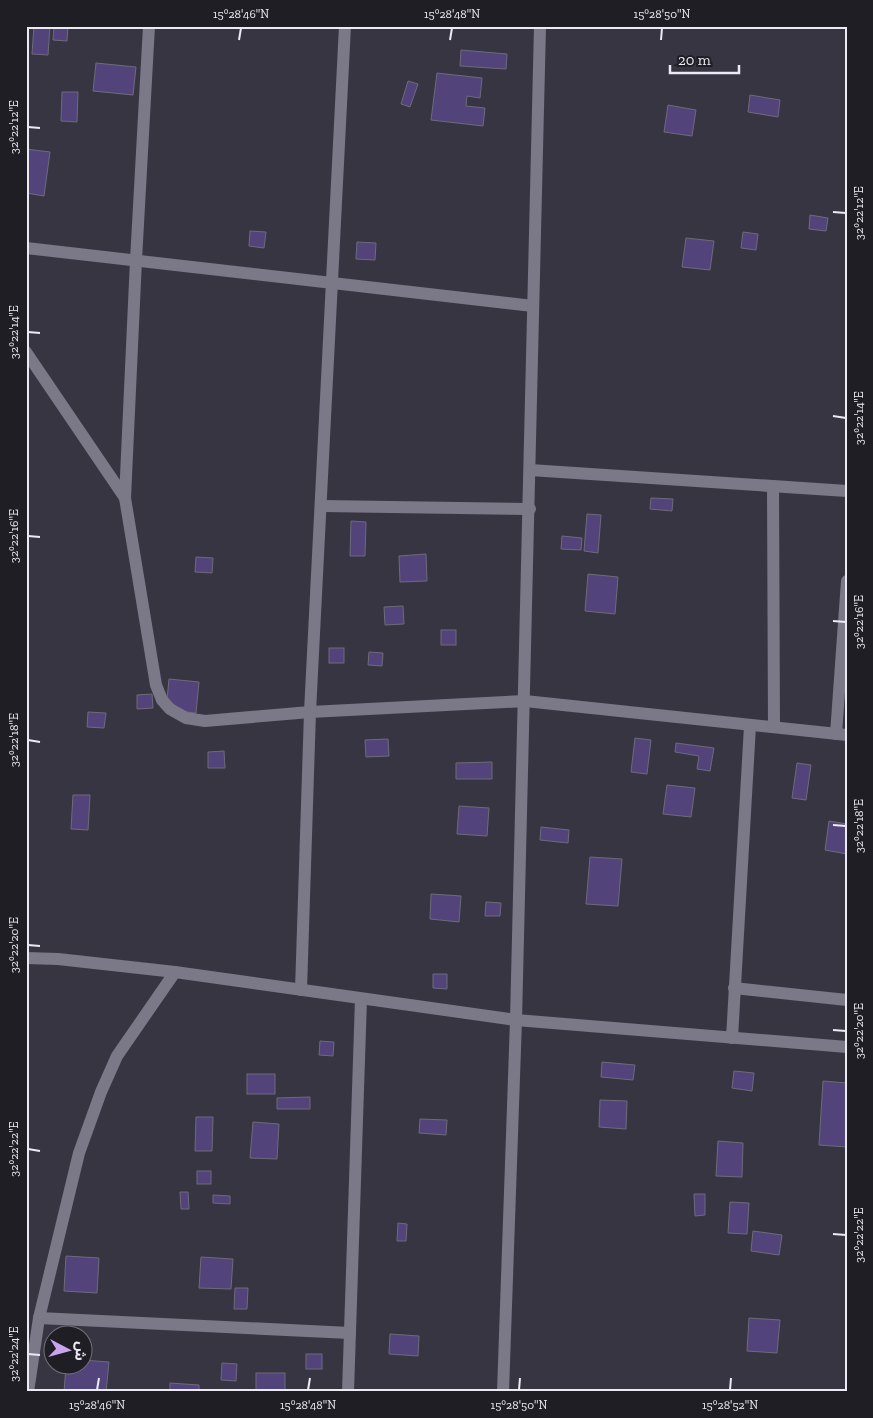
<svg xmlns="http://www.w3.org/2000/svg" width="873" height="1418" font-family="'Zilla Slab','Noto Sans Arabic',serif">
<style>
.building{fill:#52447b;stroke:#6d6b7a}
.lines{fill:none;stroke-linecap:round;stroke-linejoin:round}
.street{stroke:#7b7888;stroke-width:12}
.ticks{fill:none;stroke:#eceaf3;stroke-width:2}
.neatline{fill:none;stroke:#eceaf3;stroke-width:2}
.ticks-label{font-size:12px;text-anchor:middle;fill:#eceaf3}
</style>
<rect width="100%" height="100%" fill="#383543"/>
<g class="building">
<polygon points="34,26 50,26 48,55 32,54"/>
<polygon points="54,26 68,26 67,41 53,40"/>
<polygon points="461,50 507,54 506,69 460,66"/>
<polygon points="96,63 136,67 133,95 93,91"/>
<polygon points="437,73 482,78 480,98 467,96 466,106 485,108 483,126 431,120"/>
<polygon points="408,81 418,84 410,107 401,104"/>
<polygon points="62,92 78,92 77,122 61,121"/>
<polygon points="750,95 780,100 778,117 748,112"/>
<polygon points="668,105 696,110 692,136 664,132"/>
<polygon points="26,149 50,152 44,196 26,193"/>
<polygon points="810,215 828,218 826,231 809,229"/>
<polygon points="250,231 266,232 264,248 249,246"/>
<polygon points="743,232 758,234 756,250 741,248"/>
<polygon points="686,238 714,241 710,270 682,267"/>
<polygon points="357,242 376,243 375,260 356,259"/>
<polygon points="651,498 673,499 672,511 650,509"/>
<polygon points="587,514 601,515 598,553 584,551"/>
<polygon points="351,521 366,522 365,556 350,556"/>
<polygon points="562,536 582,538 581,550 561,549"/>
<polygon points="426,554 427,581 400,582 399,556"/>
<polygon points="196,557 213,558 212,573 195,572"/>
<polygon points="588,574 618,577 615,614 585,611"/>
<polygon points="403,606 404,624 385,625 384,607"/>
<rect x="441" y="630" width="15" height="15"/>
<rect x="329" y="648" width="15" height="15"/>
<polygon points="369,652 383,653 382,666 368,665"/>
<polygon points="169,679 199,682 196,713 166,710"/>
<polygon points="152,694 153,708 137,709 137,695"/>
<polygon points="88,712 106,713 104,728 87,727"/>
<polygon points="635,738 651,740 647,774 631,772"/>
<polygon points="388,739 389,756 366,757 365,740"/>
<polygon points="676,743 714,748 710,771 697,769 699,756 675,752"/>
<polygon points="224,751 225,768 208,768 208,752"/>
<polygon points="492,762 492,779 456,779 456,763"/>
<polygon points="797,763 811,765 806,800 792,798"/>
<polygon points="667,785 695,788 691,817 663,814"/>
<polygon points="73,795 90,795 88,830 71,829"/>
<polygon points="459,806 489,808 487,836 457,834"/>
<polygon points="829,821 847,824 847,854 825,850"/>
<polygon points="541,827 569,830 568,843 540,840"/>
<polygon points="590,857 622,859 618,906 586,904"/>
<polygon points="431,894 461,896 459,922 430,919"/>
<polygon points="486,902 501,903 500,916 485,916"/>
<polygon points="433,974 447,974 447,989 433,988"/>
<polygon points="320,1041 334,1042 333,1056 319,1055"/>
<polygon points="602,1062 635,1065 633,1080 601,1077"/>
<polygon points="734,1071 754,1073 752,1091 732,1088"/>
<rect x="247" y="1074" width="28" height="20"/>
<polygon points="823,1081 847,1083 847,1147 819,1145"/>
<polygon points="310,1097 310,1109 277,1109 277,1098"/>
<polygon points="600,1100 627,1101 626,1129 599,1127"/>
<polygon points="196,1117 213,1117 212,1151 195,1151"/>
<polygon points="420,1119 447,1120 446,1135 419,1133"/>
<polygon points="253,1122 279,1124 277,1159 250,1158"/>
<polygon points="718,1141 743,1143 742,1177 716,1176"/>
<rect x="197" y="1171" width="14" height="13"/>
<polygon points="180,1192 188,1192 189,1209 181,1209"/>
<polygon points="694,1194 705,1194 705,1215 695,1216"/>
<polygon points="213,1195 230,1196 230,1204 213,1203"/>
<polygon points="730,1202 749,1203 747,1234 728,1233"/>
<polygon points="398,1223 407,1224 406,1241 397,1241"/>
<polygon points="753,1231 782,1235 779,1255 751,1251"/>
<polygon points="66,1256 99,1258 97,1293 64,1291"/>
<polygon points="201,1257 233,1259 231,1289 199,1288"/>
<polygon points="235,1288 248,1288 247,1309 234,1309"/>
<polygon points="749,1318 780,1320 777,1353 747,1351"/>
<polygon points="390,1334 419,1336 418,1356 389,1354"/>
<rect x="306" y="1354" width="16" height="15"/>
<polygon points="82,1360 109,1362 106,1392 64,1392 66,1366 82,1366"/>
<polygon points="222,1363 237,1364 236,1381 221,1380"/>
<rect x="256" y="1373" width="29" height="19"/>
<polygon points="170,1383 199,1385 199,1392 170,1392"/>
</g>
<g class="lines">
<g class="street">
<polyline points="149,26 136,260 125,498 156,685 162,700 170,709 186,718 205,721 310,712 525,701 847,735"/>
<polyline points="26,248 533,306"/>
<polyline points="26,352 125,498"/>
<polyline points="530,470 847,491"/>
<polyline points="773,486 774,727"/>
<polyline points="322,506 530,509"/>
<polyline points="836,734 847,581"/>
<polyline points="26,958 58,959 175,972 516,1020 847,1047"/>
<polyline points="734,988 847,1000"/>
<polyline points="301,990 310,712 345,26"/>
<polyline points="732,1038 750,726"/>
<polyline points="39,1318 350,1333"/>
<polyline points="28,1392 39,1318 79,1153 101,1092 117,1056 175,972"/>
<polyline points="348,1392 361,999"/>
<polyline points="503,1392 516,1020 540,26"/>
</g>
</g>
<path class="ticks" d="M239,40L241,28M450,40L452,28M661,40L662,28M28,127L40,128M833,212L846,213M28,332L40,333M833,416L846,418M28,536L40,537M833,621L846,622M28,740L40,742M833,825L846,826M28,945L40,946M833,1030L846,1031M28,1149L40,1151M833,1234L846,1235M28,1354L40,1355M97,1390L99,1378M308,1390L310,1378M519,1390L520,1378M730,1390L731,1378"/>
<rect width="873" height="1418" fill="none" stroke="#1f1e24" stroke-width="55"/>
<g transform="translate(68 1350) rotate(96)"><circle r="24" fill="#1f1e24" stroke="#717077"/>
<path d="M0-4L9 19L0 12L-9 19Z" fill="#c9a5ee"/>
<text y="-8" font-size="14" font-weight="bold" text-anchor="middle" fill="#eceaf3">ش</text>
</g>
<path d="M670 65v8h69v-8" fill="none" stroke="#eceaf3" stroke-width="2.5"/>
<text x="678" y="65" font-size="15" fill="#eceaf3" stroke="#1f1e24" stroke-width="4" paint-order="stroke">20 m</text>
<rect x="28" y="28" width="818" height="1362" class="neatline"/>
<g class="ticks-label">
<text x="241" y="18">15°28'46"N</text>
<text x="452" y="18">15°28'48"N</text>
<text x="662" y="18">15°28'50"N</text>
<text transform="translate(14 127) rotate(-90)" y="4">32°22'12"E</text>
<text transform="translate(859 213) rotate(-90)" y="4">32°22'12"E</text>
<text transform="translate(14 332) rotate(-90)" y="4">32°22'14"E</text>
<text transform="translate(859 418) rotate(-90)" y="4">32°22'14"E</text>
<text transform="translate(14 536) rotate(-90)" y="4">32°22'16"E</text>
<text transform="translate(859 622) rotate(-90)" y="4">32°22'16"E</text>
<text transform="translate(14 740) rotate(-90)" y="4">32°22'18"E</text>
<text transform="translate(859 826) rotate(-90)" y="4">32°22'18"E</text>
<text transform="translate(14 945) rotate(-90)" y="4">32°22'20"E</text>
<text transform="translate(859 1031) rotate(-90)" y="4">32°22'20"E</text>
<text transform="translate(14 1149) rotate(-90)" y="4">32°22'22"E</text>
<text transform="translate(859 1235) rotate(-90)" y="4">32°22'22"E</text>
<text transform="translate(14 1354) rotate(-90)" y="4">32°22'24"E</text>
<text x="97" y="1409">15°28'46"N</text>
<text x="308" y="1409">15°28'48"N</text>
<text x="519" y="1409">15°28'50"N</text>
<text x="730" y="1409">15°28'52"N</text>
</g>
</svg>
